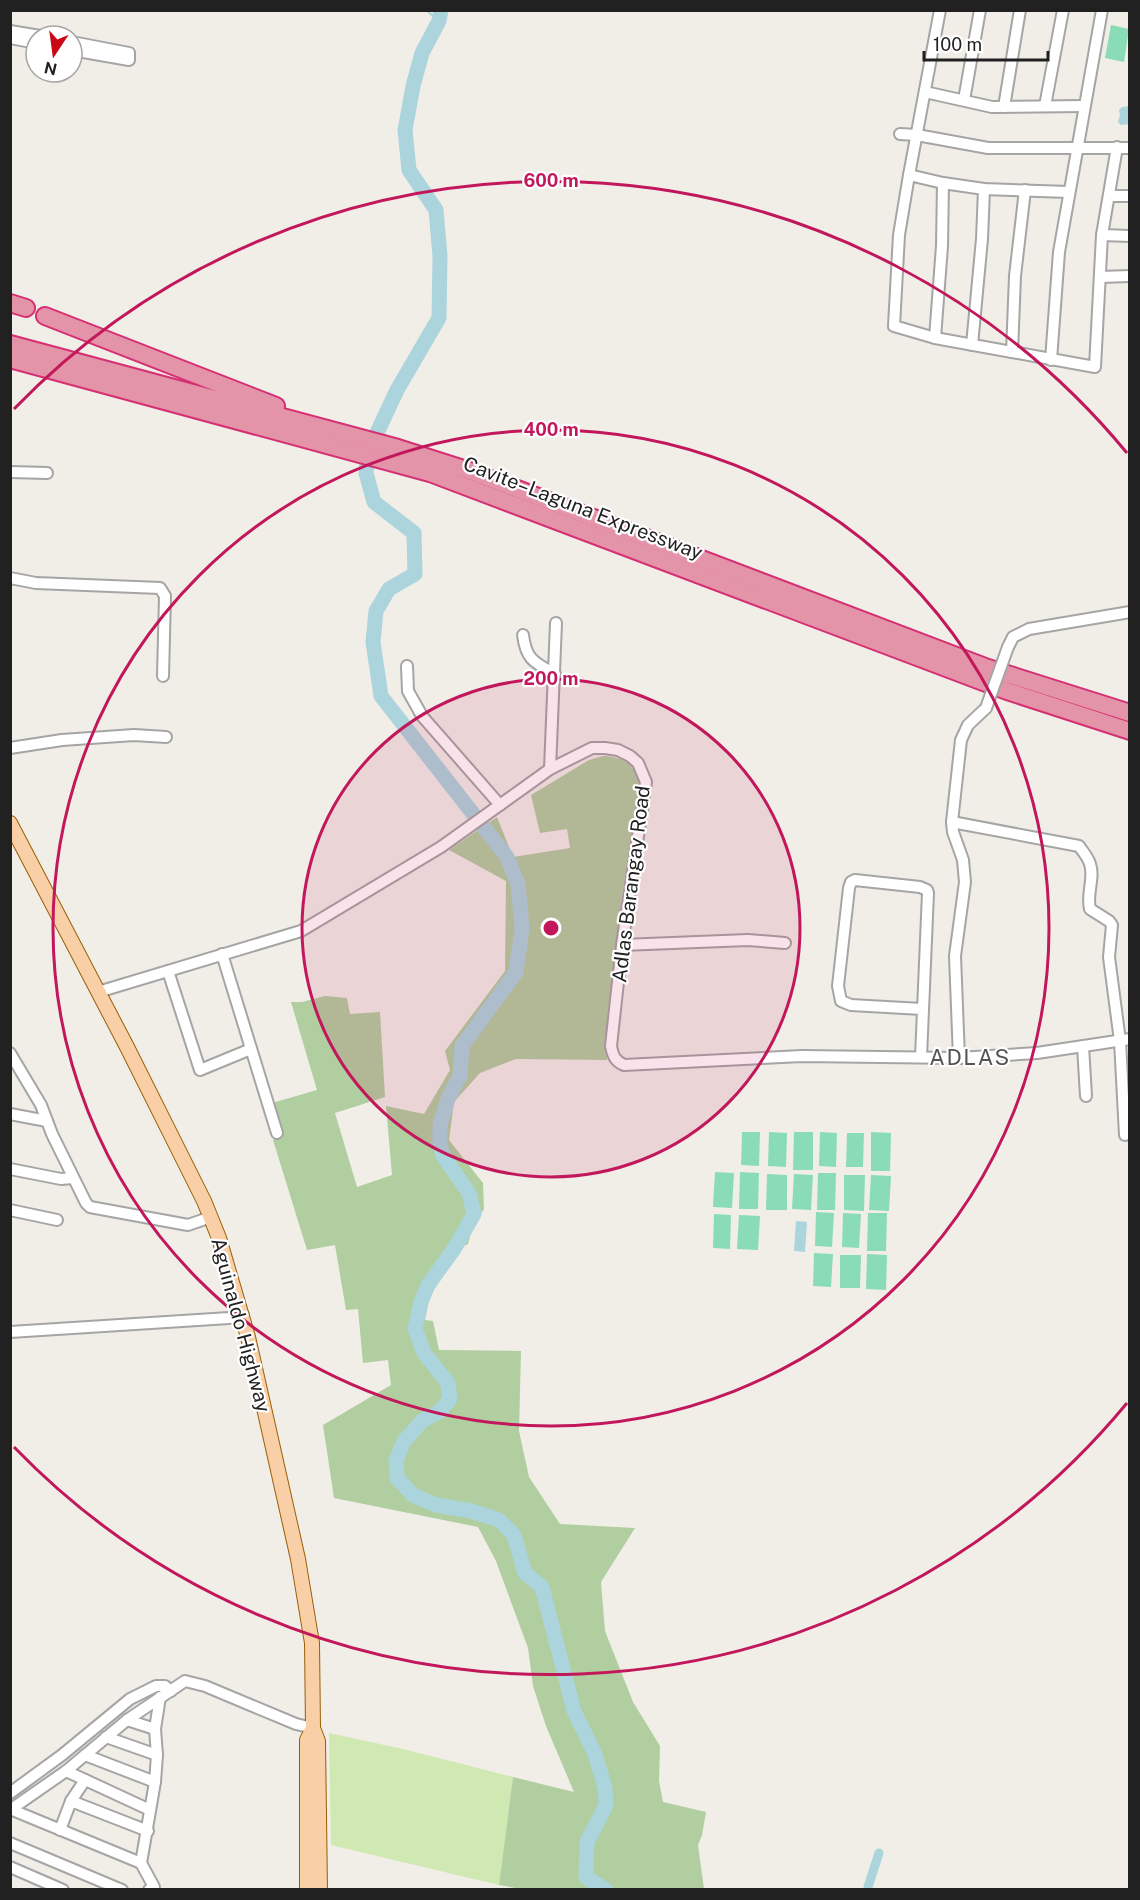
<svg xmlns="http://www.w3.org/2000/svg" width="1140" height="1900" font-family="'Public Sans',sans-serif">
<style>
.grass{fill:#d0e8b1}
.forest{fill:#b0ce9f}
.pitch{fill:#8adcb7}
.water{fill:#abd4dc}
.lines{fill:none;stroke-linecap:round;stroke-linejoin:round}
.stream{stroke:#abd4dc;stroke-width:2}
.canal{stroke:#abd4dc;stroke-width:9}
.river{stroke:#abd4dc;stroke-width:15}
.minor-casing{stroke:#a5a5a5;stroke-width:14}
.major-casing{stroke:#985e06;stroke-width:16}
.highway-casing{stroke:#d53073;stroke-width:20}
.minor{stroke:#fff;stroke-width:10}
.major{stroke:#f8cfa6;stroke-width:14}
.highway{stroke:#e494a8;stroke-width:16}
.minor-bridge-casing{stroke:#a5a5a5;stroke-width:14;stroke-linecap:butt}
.minor-bridge{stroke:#fff;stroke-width:10}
.ring{fill:none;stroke:#c2185b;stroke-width:3}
.labels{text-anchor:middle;stroke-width:4.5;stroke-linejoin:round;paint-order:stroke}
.street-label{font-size:20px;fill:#212121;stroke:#fff}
.quarter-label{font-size:22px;letter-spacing:1.5px;fill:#545454;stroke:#fff}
.centre{fill:#c2185b;stroke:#fff;stroke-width:3}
.ring-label{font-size:18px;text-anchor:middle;font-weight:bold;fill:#c2185b;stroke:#fff;stroke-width:4.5;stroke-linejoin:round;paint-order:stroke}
</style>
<rect width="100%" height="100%" fill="#f1eee8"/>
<polygon class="grass" points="329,1733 403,1749 513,1777 499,1885 331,1845"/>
<path class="forest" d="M603,756C625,757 635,764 640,785L622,895L607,1060L516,1059L480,1073L454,1102L449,1140L483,1183L484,1209L473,1225L468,1244L458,1249L453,1261L430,1294L425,1320L433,1321L439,1350L521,1351L519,1431L529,1477L560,1524L635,1528L601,1582L605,1631L633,1702L660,1746L659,1781L663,1802L706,1812L702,1835L698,1845L704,1889L526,1890L499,1885L513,1777L574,1792L546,1726L533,1686L528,1648L496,1561L478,1527L334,1498L323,1425L391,1385L388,1360L363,1363L358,1309L346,1310L335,1245L307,1250L273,1140L283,1137L272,1103L317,1090L291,1002H302L325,996L347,998L350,1014L380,1012L385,1097L335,1113L357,1187L392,1175L386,1106L424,1114L450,1070L445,1051L505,971L506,881L449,850L497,817L513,857L570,848L567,829L540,833L531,795L589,760Z"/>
<g class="pitch">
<polygon points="1111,25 1129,29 1124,62 1105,58"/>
<polygon points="742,1132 760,1132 759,1166 741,1165"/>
<polygon points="769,1132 787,1133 786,1167 768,1166"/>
<polygon points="794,1132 813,1132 813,1170 793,1170"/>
<polygon points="820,1132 837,1133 836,1167 819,1166"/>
<polygon points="871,1132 891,1133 890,1171 871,1171"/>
<polygon points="847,1133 864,1133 863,1167 846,1167"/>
<polygon points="715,1172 734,1173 732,1208 713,1207"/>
<polygon points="740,1172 759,1173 758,1209 739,1209"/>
<polygon points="818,1173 836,1173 835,1210 817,1210"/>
<polygon points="767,1174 787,1175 787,1210 766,1210"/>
<polygon points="794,1174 813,1175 811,1210 792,1209"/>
<polygon points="844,1175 865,1175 864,1211 844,1210"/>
<polygon points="871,1175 891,1176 889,1211 869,1210"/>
<polygon points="816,1212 834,1213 832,1247 815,1246"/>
<polygon points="843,1213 861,1214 859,1248 842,1247"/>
<polygon points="868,1213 887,1213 886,1251 867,1251"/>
<polygon points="714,1214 731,1215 730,1249 713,1248"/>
<polygon points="739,1215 760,1216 758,1250 737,1249"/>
<polygon points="814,1253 833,1254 831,1287 813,1286"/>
<polygon points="867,1254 887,1255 886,1290 866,1289"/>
<polygon points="840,1255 861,1255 860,1288 840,1288"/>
</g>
<g class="water">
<polygon points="1129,106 1129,124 1121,125 1118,122 1120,115 1119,110 1122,107"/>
<polygon points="796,1221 807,1222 805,1252 794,1251"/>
</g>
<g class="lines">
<polyline class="stream" points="426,10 439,21"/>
<polyline class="canal" points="868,1887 879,1853"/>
<polyline class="river" points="441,10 439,21 422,53 413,86 405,130 409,170 436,210 440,256 439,318 397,390 368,452 366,473 374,502 414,533 415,574 389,589 376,611 373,642 381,696 507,857 518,884 522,929 516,972 462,1046 460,1076 448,1099 440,1125 440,1143 443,1156 469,1193 474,1214 454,1249 428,1285 421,1302 415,1329 424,1353 448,1383 450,1399 440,1411 422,1421 404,1441 396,1461 397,1478 413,1495 436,1505 471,1511 499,1520 514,1535 525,1573 542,1587 574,1711 595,1754 605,1788 606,1805 587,1842 586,1877 606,1890"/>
<g class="minor-casing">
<g id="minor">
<polyline points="940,10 909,175 899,235 894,326 935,338 1095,367 1102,235 1117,147"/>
<polyline points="10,31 40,36"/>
<polyline points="10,38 36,43"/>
<polyline points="72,42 129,53 129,60 72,50"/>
<polyline points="925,92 992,107 1084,106"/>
<polyline points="964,100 980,10"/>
<polyline points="1045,106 1063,10"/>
<polyline points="1004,107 1020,10"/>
<polyline points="900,134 917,135 988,148 1130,148"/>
<polyline points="909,175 943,183 984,189 1069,192"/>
<polyline points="1109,196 1130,196"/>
<polyline points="1102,235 1130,236"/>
<polyline points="1100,277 1130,276"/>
<polyline points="935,338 942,246 943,183"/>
<polyline points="972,345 982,239 984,189"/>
<polyline points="1012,352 1015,276 1025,190"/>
<polyline points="1051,360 1059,252 1102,10"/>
<polyline points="10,472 47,473"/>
<polyline points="10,578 36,583 160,588 165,596 163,676"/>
<path d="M523,635C526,660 535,663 555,674"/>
<polyline points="1008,647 1013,637 1029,629 1130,612"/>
<polyline points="407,666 408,691 422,716 500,805"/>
<polyline points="10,748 62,740 134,735 166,737"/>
<polyline points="550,769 556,623"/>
<path d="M952,822L1079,846C1083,852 1088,857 1090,864C1095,878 1086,894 1090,909L1109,921L1112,925L1109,957L1120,1041L1125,1135"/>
<polyline points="622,945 748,940 785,943"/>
<polyline points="222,954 277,1133"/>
<polyline points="168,971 200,1070 251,1049"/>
<path d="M98,992L301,931L441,847L550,769L592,748H605L618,750L630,756L638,763L646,782L622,945L611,1046C613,1056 615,1061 624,1065L802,1056L959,1058L1037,1053L1130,1039"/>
<polyline points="1083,1046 1086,1096"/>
<polyline points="10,1053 41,1105 52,1134 86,1203 90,1207 188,1225 211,1217"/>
<polyline points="921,1057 928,893 927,890 920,887 855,880 851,882 849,888 838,986 841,1001 851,1005 922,1009"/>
<polyline points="959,1058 955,956 965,882 963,860 953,832 952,822 961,740 968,725 986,708"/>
<polyline points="10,1114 47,1121"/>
<polyline points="10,1169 61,1179 73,1178"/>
<polyline points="10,1210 57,1220"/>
<polyline points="10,1332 229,1318 243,1315"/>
<polyline points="127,1720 155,1729"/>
<polyline points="106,1737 157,1755"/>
<polyline points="85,1755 155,1782"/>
<polyline points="66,1771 150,1810"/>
<polyline points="10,1793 62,1755 130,1699 156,1686 165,1686 171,1691"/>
<polyline points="71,1801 148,1831"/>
<polyline points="10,1809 141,1863 154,1887 149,1890"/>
<polyline points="10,1810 66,1771 127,1720 185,1681 205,1686 296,1724 313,1728"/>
<polyline points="60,1830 71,1801 85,1780"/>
<polyline points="10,1843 122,1890"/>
<polyline points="141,1863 155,1782 157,1755 155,1729 160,1697"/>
<polyline points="10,1867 63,1890"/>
</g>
</g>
<g class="major-casing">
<g id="major">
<polyline points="10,823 127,1047 204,1201 219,1238 248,1337 298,1559 312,1643 313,1728 318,1741 320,1890"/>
<polyline points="307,1890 307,1740 313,1728"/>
</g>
</g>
<g class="highway-casing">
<g id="highway">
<polyline points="10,303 26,308"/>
<polyline points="45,316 276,406"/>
<polyline points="10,344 398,448 470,471 988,668 1130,713"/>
<polyline points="10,359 430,473 1007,691 1130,731"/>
</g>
</g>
<use href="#minor" class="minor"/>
<use href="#major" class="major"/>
<use href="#highway" class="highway"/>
<g class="minor-bridge-casing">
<polyline id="minor-bridge" points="986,708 1008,647"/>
</g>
<use href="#minor-bridge" class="minor-bridge"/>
</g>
<circle cx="551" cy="928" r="249" fill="#c2185b" fill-opacity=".12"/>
<g class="ring">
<circle cx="551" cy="928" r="249"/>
<circle cx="551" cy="928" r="498"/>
<path d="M1127 1403A747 747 0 0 1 14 1447M14 409A747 747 0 0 1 1127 453"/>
</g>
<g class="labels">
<g class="street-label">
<text transform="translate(583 508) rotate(21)" y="7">Cavite–Laguna Expressway</text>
<text transform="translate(631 884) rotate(-83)" y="7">Adlas Barangay Road</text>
<text transform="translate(241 1325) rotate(75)" y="7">Aguinaldo Highway</text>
</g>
<g class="quarter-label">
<text x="970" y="1065">ADLAS</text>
</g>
</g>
<circle cx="551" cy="928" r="9" class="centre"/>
<g class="ring-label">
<text x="551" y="187">600 m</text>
<text x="551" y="436">400 m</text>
<text x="551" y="685">200 m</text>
</g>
<rect width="1140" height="1900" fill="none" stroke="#212121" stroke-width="24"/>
<g transform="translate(54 54) rotate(193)"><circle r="28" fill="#ffffff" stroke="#a6a6a6" stroke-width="1.5"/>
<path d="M0-4.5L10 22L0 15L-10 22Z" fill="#ca0815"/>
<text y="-9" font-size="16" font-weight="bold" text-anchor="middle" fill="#212121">N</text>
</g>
<path d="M924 51v9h124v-9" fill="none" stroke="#212121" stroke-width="3"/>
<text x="933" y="51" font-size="18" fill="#212121" stroke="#ffffff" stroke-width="4.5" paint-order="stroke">100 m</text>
</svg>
